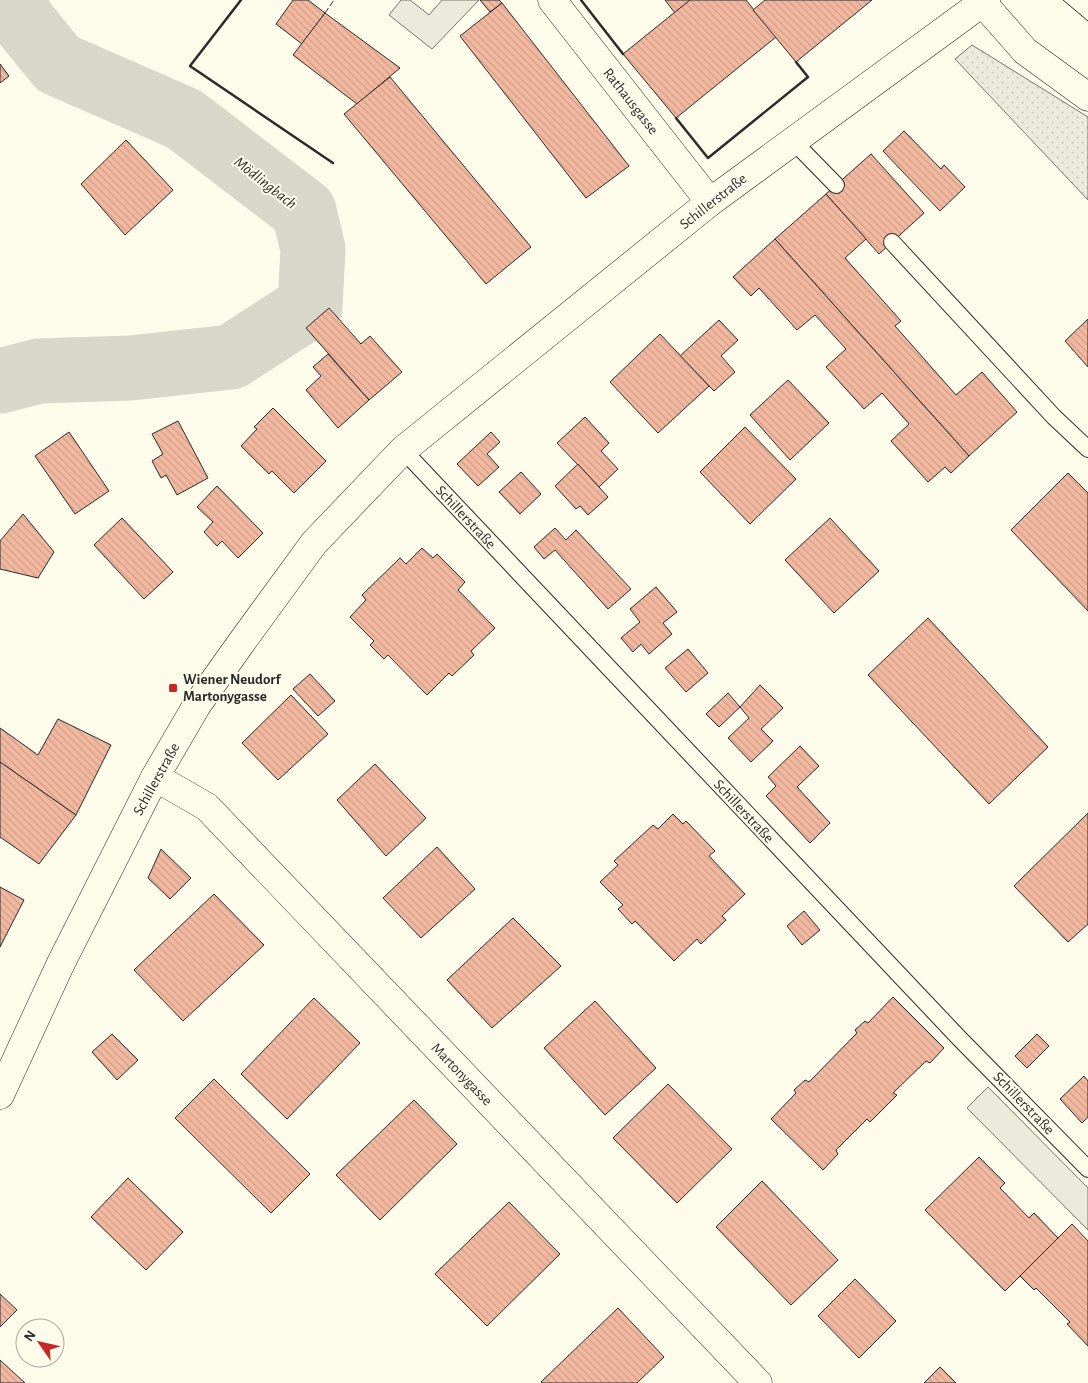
<svg xmlns="http://www.w3.org/2000/svg" width="1088" height="1383" font-family="'Alegreya Sans',sans-serif">
<style>
.park{fill:url(#park-dots);stroke:#74746e}
.parking{fill:#eceadb;stroke:#74746e}
.lines{fill:none;stroke-linecap:round;stroke-linejoin:round}
.river{stroke:#d8d7c9;stroke-width:65}
.building{fill:url(#building-back-hatch);stroke:#2b2b2b}
.lane-casing{stroke:#2b2b2b;stroke-width:18}
.street-casing{stroke:#2b2b2b;stroke-width:29}
.secondary-casing{stroke:#2b2b2b;stroke-width:29}
.lane{stroke:#fdfbea;stroke-width:16}
.street{stroke:#fdfbea;stroke-width:28}
.secondary{stroke:#fdfbea;stroke-width:28}
.tram{stroke:#2b2b2b;stroke-width:1}
.fence{stroke:#2b2b2b;stroke-width:1;stroke-dasharray:6 2.5;stroke-linecap:butt}
.wall{stroke:#2b2b2b;stroke-width:2.5}
.poi-dot{fill:#c62828;stroke:#fdfbea;stroke-width:2}
.labels{text-anchor:middle;stroke-width:4;stroke-linejoin:round;paint-order:stroke}
.street-label{font-size:15px;fill:#2b2b2b;stroke:#fdfbea}
.poi-label{font-size:15px;font-weight:bold;fill:#2b2b2b;stroke:#fdfbea;text-anchor:start}
.water-label{font-size:16px;font-style:italic;fill:#2b2b2b;stroke:#fdfbea}
</style>
<defs>
<pattern id="park-dots" width="8" height="8" patternUnits="userSpaceOnUse" patternTransform="scale(1.25)"><rect width="8" height="8" fill="#ecebdb"/><path d="M2 2h.1M6 6h.1" fill="none" stroke="#cbcabc" stroke-width="1.8" stroke-linecap="round"/></pattern>
<pattern id="building-back-hatch" width="6" height="6" patternUnits="userSpaceOnUse" patternTransform="scale(1.25)"><rect width="6" height="6" fill="#f2b8a0"/><path d="M-1 5l2 2M0 0l6 6M5-1l2 2" fill="none" stroke="#d09e8a"/></pattern>
</defs>
<rect width="100%" height="100%" fill="#fdfbea"/>
<polygon class="park" points="972,45 1088,117 1088,200 955,59"/>
<g class="parking">
<polygon points="401,0 410,0 429,15 442,0 479,0 432,49 389,15"/>
<polygon points="988,1087 1088,1188 1088,1230 967,1108"/>
</g>
<g class="lines">
<polyline class="river" points="0,381 39,371 131,368 231,357 310,306 313,249 304,211 184,119 58,64 14,10 17,0"/>
</g>
<g class="building">
<polygon points="293,0 308,0 325,13 302,44 276,24"/>
<polygon points="480,0 499,0 502,3 490,12"/>
<polygon points="665,0 690,0 675,13"/>
<polygon points="690,0 746,0 776,37 676,118 623,54"/>
<polygon points="765,0 872,0 796,62 753,10"/>
<polygon points="502,3 629,166 586,198 460,36"/>
<polygon points="325,13 400,68 357,104 293,55"/>
<polygon points="0,64 9,76 0,83"/>
<polygon points="390,77 531,247 486,284 344,114"/>
<polygon points="904,131 941,169 944,165 965,187 940,211 883,151"/>
<polygon points="126,140 173,190 125,235 81,184"/>
<polygon points="871,154 924,213 879,254 826,194"/>
<polygon points="826,194 866,239 845,258 901,321 895,326 956,395 982,372 1017,412 969,456 775,239"/>
<polygon points="775,239 969,456 951,473 945,467 928,482 891,441 909,424 882,393 864,409 826,367 846,349 815,315 797,330 759,288 751,296 733,277"/>
<polygon points="329,308 361,344 370,336 402,372 369,400 306,328"/>
<polygon points="1088,319 1088,367 1065,341"/>
<polygon points="719,320 738,340 721,356 735,372 714,391 680,356"/>
<polygon points="660,334 709,386 658,433 610,382"/>
<polygon points="328,354 369,400 338,428 306,390 321,376 313,367"/>
<polygon points="788,380 829,423 790,460 750,415"/>
<polygon points="273,408 326,461 294,493 272,471 269,474 241,446 257,429 254,427"/>
<polygon points="585,417 609,443 601,451 618,469 599,487 557,443"/>
<polygon points="178,421 208,478 177,495 166,475 161,478 152,461 163,454 152,434"/>
<polygon points="745,427 796,479 750,524 700,472"/>
<polygon points="69,432 109,491 75,514 35,456"/>
<polygon points="491,432 500,442 487,454 499,467 478,486 457,464"/>
<polygon points="578,464 608,497 588,515 580,506 576,509 555,486"/>
<polygon points="521,472 541,494 520,514 499,492"/>
<polygon points="1068,473 1088,493 1088,611 1011,530"/>
<polygon points="217,486 263,533 238,558 222,541 217,546 204,532 213,522 197,507"/>
<polygon points="23,514 54,552 38,578 0,569 0,541"/>
<polygon points="122,518 173,572 144,599 94,545"/>
<polygon points="830,518 879,571 834,613 785,560"/>
<polygon points="555,528 566,540 576,530 631,589 608,609 555,550 544,559 534,547"/>
<polygon points="422,548 433,558 437,554 465,582 458,590 495,628 471,651 474,655 452,676 449,673 427,695 388,655 384,659 370,645 374,641 350,617 366,600 362,595 400,558 406,564"/>
<polygon points="656,587 677,612 663,623 672,634 649,654 641,644 633,652 621,638 640,622 630,609"/>
<polygon points="928,618 1048,747 989,804 868,675"/>
<polygon points="688,649 708,673 686,692 665,668"/>
<polygon points="310,674 335,701 318,716 293,689"/>
<polygon points="760,685 783,708 761,729 773,741 751,762 728,738 749,718 740,707"/>
<polygon points="728,693 740,707 719,727 706,714"/>
<polygon points="291,695 328,734 278,780 242,743"/>
<polygon points="58,719 111,745 76,815 0,762 0,728 38,755"/>
<polygon points="800,746 819,766 797,787 830,823 810,843 766,796 776,786 768,777"/>
<polygon points="0,762 76,815 39,864 0,837"/>
<polygon points="375,764 426,818 386,856 337,800"/>
<polygon points="1088,813 1088,924 1068,942 1014,886"/>
<polygon points="673,814 683,824 686,821 715,851 709,856 745,894 722,916 726,920 701,944 697,939 674,961 635,921 632,924 618,909 623,905 600,882 618,865 614,861 653,825 658,829"/>
<polygon points="437,847 475,889 421,938 383,898"/>
<polygon points="161,849 191,878 170,899 148,878"/>
<polygon points="0,887 24,900 0,947"/>
<polygon points="214,894 264,945 183,1021 134,970"/>
<polygon points="804,911 820,930 802,945 787,926"/>
<polygon points="513,918 561,966 492,1028 447,980"/>
<polygon points="893,997 944,1048 930,1063 926,1061 893,1093 897,1095 870,1122 867,1119 836,1150 838,1154 823,1170 771,1119 796,1093 794,1090 805,1080 809,1082 857,1033 855,1030 865,1021 868,1023"/>
<polygon points="314,998 360,1043 287,1119 241,1074"/>
<polygon points="595,1001 656,1068 605,1115 544,1048"/>
<polygon points="112,1034 138,1060 117,1080 92,1052"/>
<polygon points="1037,1034 1049,1046 1027,1068 1015,1056"/>
<polygon points="1084,1076 1088,1081 1088,1117 1082,1123 1060,1099"/>
<polygon points="214,1079 310,1174 271,1213 175,1118"/>
<polygon points="668,1084 732,1149 677,1203 613,1138"/>
<polygon points="414,1100 457,1144 380,1220 336,1175"/>
<polygon points="979,1157 1005,1183 1000,1188 1029,1218 1034,1213 1058,1238 1005,1291 925,1210"/>
<polygon points="128,1178 183,1232 146,1270 91,1217"/>
<polygon points="762,1181 838,1260 791,1305 716,1227"/>
<polygon points="509,1202 560,1254 487,1326 435,1274"/>
<polygon points="1072,1224 1088,1241 1088,1346 1067,1324 1070,1322 1036,1288 1034,1290 1020,1276"/>
<polygon points="855,1279 896,1321 859,1358 818,1316"/>
<polygon points="0,1294 17,1310 0,1327"/>
<polygon points="618,1308 664,1357 637,1383 542,1383 541,1382"/>
<polygon points="0,1360 25,1383 0,1383"/>
<polygon points="940,1367 956,1383 924,1383"/>
</g>
<g class="lines">
<g class="lane-casing">
<g id="lane">
<polyline points="793,141 836,185"/>
<polyline points="892,242 1054,417 1088,449"/>
<polyline points="403,450 960,1039 1088,1169"/>
</g>
</g>
<g class="street-casing">
<g id="street">
<polyline points="552,0 710,202"/>
<polyline points="983,3 1025,51 1088,97"/>
<polyline points="155,777 207,807 758,1383"/>
</g>
</g>
<g class="secondary-casing">
<polyline id="secondary" points="0,1095 61,963 155,777 197,705 241,643 314,543 403,450 710,202 986,0"/>
</g>
<use href="#lane" class="lane"/>
<use href="#street" class="street"/>
<use href="#secondary" class="secondary"/>
<polyline class="tram" points="1063,0 1088,21"/>
<polyline class="fence" points="325,13 334,0"/>
<g class="wall">
<polyline points="241,0 190,66 333,163"/>
<polyline points="581,0 623,54"/>
<polyline points="676,118 708,158 808,77 796,62"/>
</g>
</g>
<rect class="poi-dot" x="168" y="683" width="10" height="10" rx="2.5"/>
<g class="labels">
<g class="street-label">
<text transform="translate(631 101) rotate(52)" y="5">Rathausgasse</text>
<text transform="translate(713 201) rotate(-38)" y="5">Schillerstraße</text>
<text transform="translate(466 517) rotate(47)" y="5">Schillerstraße</text>
<text transform="translate(156 779) rotate(-61)" y="5">Schillerstraße</text>
<text transform="translate(744 811) rotate(47)" y="5">Schillerstraße</text>
<text transform="translate(462 1074) rotate(46)" y="5">Martonygasse</text>
<text transform="translate(1024 1103) rotate(46)" y="5">Schillerstraße</text>
</g>
<g class="poi-label">
<text x="183" y="684">Wiener Neudorf<tspan x="183" dy="17">Martonygasse</tspan></text>
</g>
<g class="water-label">
<text transform="translate(266 182) rotate(38)" y="6">Mödlingbach</text>
</g>
</g>
<g transform="translate(40 1343) rotate(304)"><circle r="24" fill="#fdfbea" stroke="#a9a89e"/>
<path d="M0-4L9 19L0 12L-9 19Z" fill="#c62828"/>
<text y="-8" font-size="14" font-weight="bold" text-anchor="middle" fill="#2b2b2b">N</text>
</g>
</svg>
